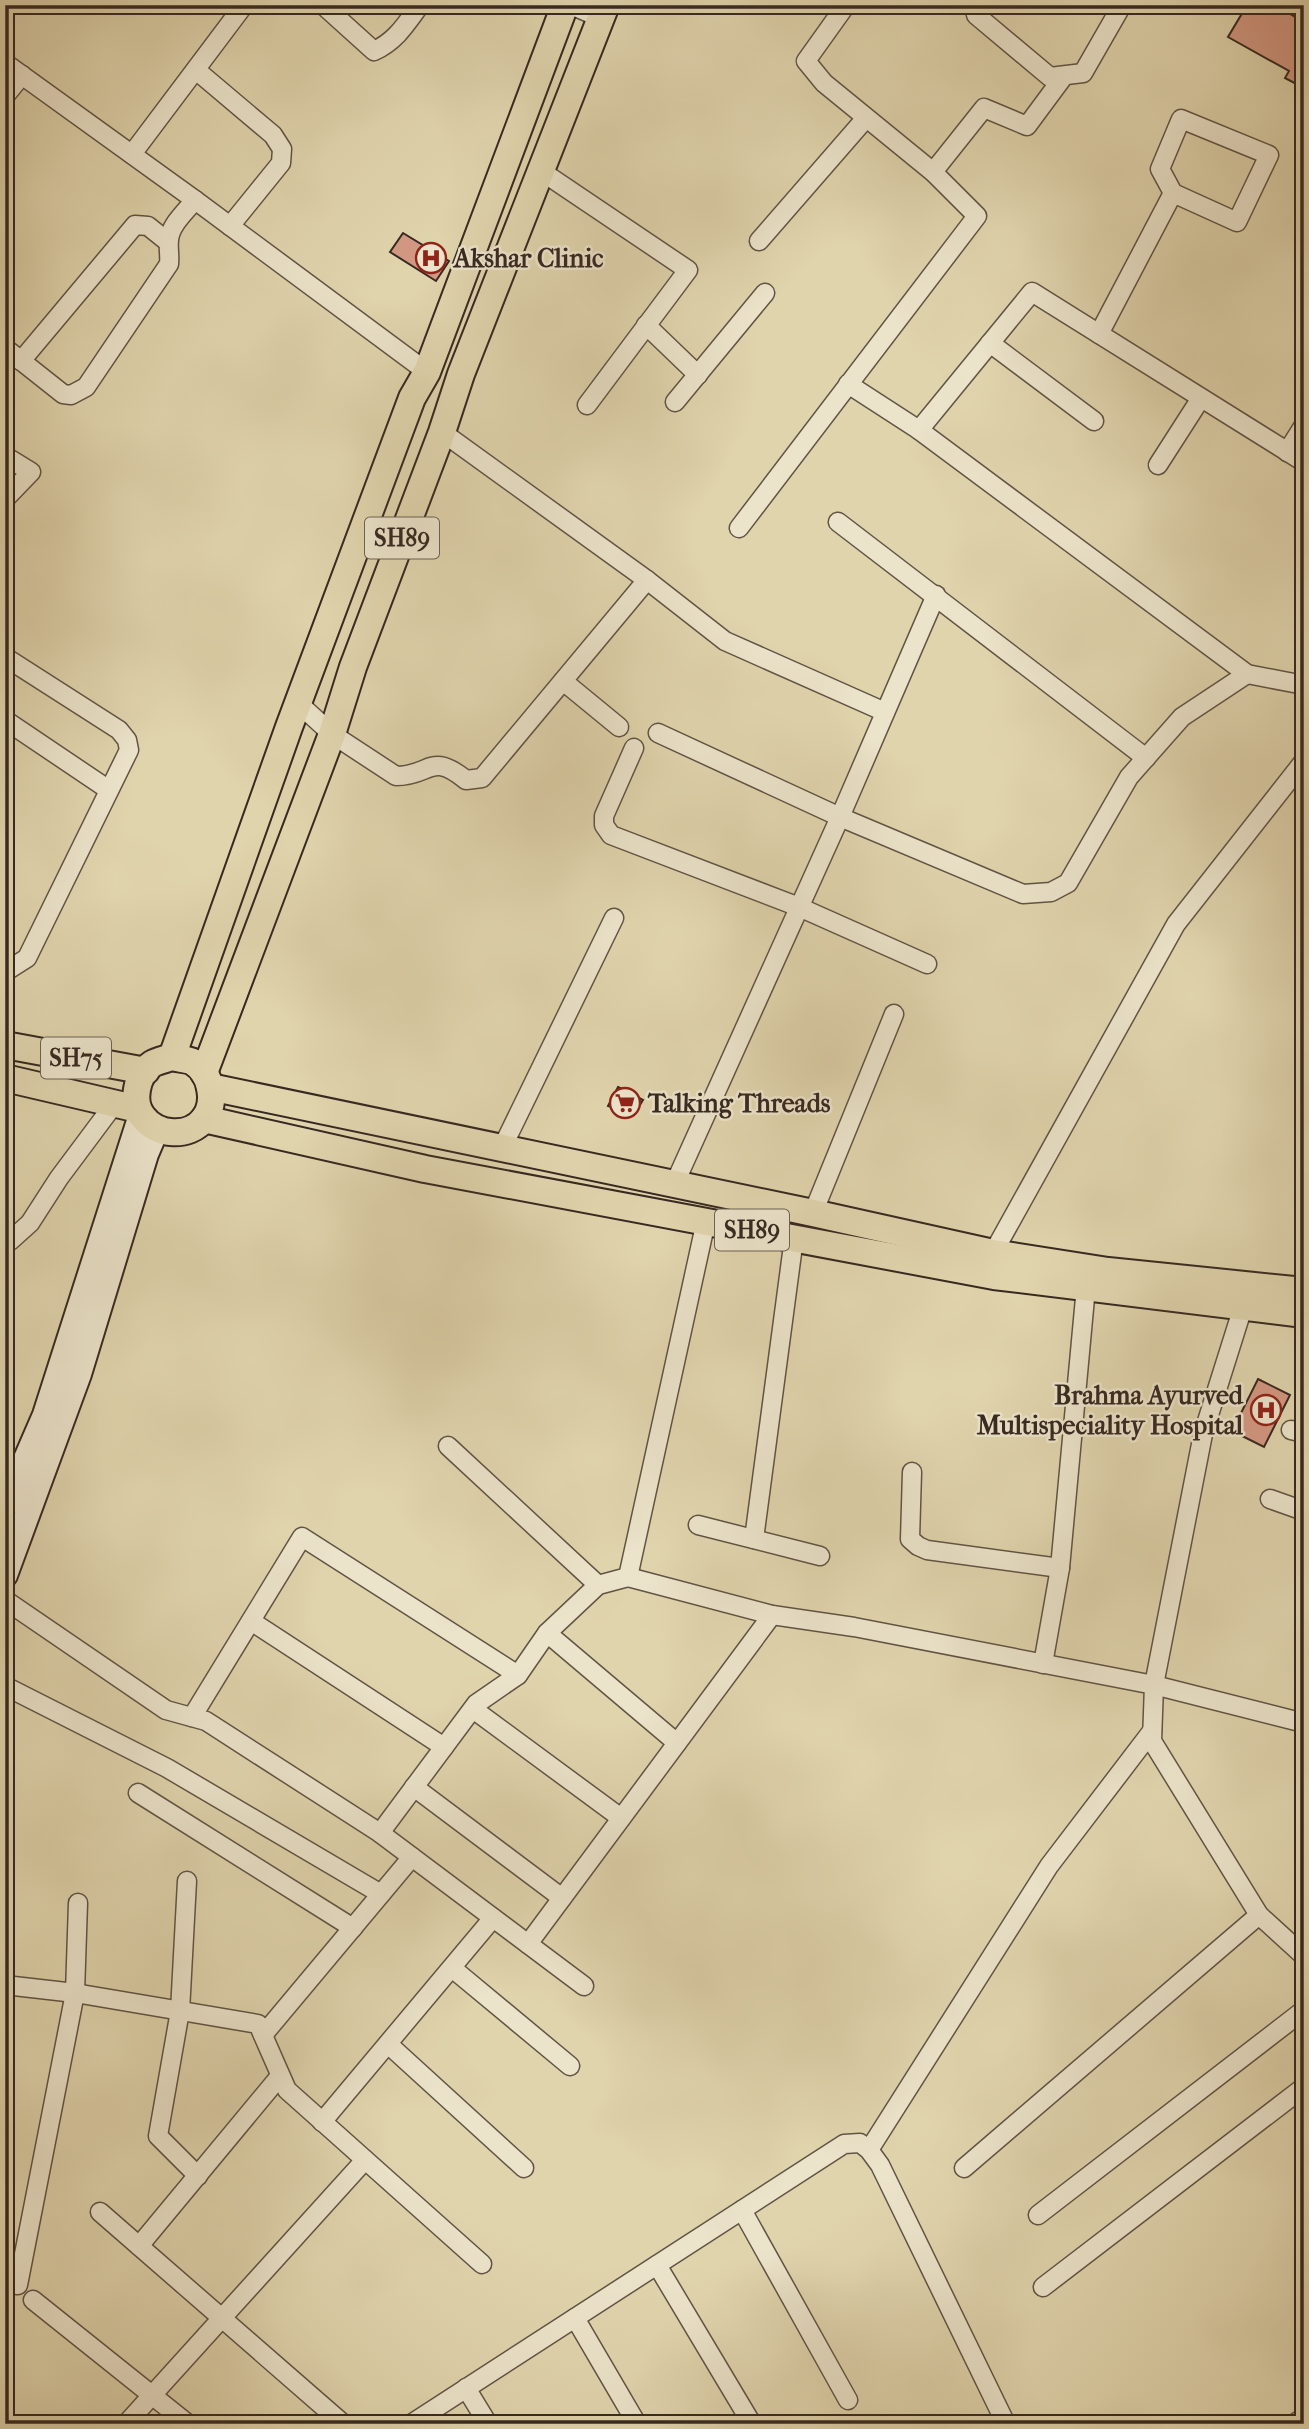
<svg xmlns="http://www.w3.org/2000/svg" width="1309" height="2429" font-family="'IM FELL French Canon',serif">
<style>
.building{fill:#d39882;stroke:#372921;stroke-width:2}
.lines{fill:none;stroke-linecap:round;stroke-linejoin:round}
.street-casing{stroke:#615444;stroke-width:21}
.secondary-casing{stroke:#372921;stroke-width:28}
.primary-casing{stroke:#372921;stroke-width:30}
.street{stroke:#ebe3ca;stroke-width:18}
.secondary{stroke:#ebe3ca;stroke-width:24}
.primary{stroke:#e0d4ad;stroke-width:26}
.labels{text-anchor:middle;stroke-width:5;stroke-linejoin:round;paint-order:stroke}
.shield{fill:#ebe3ca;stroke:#6d6154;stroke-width:2}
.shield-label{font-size:24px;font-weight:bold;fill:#372921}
.poi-label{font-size:26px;font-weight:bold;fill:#372921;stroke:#ebe3ca;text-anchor:start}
</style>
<rect width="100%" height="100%" fill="#e0d4ad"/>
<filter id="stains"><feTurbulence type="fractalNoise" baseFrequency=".00286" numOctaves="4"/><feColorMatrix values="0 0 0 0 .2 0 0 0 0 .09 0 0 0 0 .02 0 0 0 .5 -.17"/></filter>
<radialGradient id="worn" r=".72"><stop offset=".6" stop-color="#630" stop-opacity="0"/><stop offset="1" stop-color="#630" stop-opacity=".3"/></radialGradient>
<g class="building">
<polygon points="1247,5 1274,5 1304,22 1304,88 1285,78 1289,71 1228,37"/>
<polygon points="403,233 449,261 436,281 390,252"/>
<polygon points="618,1087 643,1100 634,1115 608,1106"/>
<polygon points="1258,1379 1290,1395 1264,1447 1232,1431"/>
</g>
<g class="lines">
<g class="street-casing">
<g id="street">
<path d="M323,5L374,51C396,41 406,24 420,5"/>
<polyline points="571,5 601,18"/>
<polyline points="976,15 1050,77 1083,73 1122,5"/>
<polyline points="5,63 195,200 427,372"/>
<polyline points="196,70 273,135 282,149 281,163 230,226"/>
<polyline points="5,96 22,75"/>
<polyline points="132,154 244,5"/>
<polyline points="541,171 688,270 587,405"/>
<polyline points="933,172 984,108 1027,126 1064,76"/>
<polyline points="759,241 866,118"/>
<polyline points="646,325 698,375"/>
<polyline points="1099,334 1173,193 1160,169 1181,119 1269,155 1237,222 1173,193"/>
<polyline points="990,343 1094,421"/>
<path d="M5,348L63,394L71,395L86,387L169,264C170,256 168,248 169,240C170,225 186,211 195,200"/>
<polyline points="21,361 135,225 148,226 168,242"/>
<polyline points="848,384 919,430"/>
<polyline points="675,402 765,293"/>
<polyline points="442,432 647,580 725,641 885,712"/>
<polyline points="1287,452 1304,425"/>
<polyline points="5,456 31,472 5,499"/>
<polyline points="1304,462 1032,292 919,430 1247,674 1304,685"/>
<polyline points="1158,465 1201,398"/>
<polyline points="838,522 1146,758"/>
<polyline points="739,528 977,216 933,172 824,83 806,61 846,5"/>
<polyline points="5,657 119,730 127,740 129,750 27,958 5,972"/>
<polyline points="563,681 619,727"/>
<path d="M298,703L332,734L396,776C431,776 430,751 466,780L482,778L647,580"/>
<polyline points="5,720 109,790"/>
<polyline points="658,733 840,817 1023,894 1051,892 1068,883 1129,777 1182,717 1247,674"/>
<polyline points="634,748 604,816 604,825 611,835 799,907 927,964"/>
<polyline points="502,1148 614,918"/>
<polyline points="674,1185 840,817 936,595"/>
<polyline points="813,1213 894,1014"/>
<polyline points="5,1240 10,1241 30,1223 59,1178 115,1103"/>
<polyline points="993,1253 1176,924 1304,761"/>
<polyline points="1243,1307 1203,1434 1154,1685 1152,1741 1259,1915 1304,1956"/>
<polyline points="1291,1430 1304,1433"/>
<polyline points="448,1446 598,1585"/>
<polyline points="912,1472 910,1539 918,1546 927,1550 1060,1568"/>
<polyline points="1270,1499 1304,1511"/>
<polyline points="698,1525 820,1556"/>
<polyline points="754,1539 794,1238"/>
<polyline points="628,1577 772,1615 854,1627 1154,1685 1304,1723"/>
<polyline points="5,1600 166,1710 206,1721 380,1833 584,1986"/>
<polyline points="251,1621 444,1747"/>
<polyline points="547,1633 677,1743"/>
<polyline points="1043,1664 1060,1568 1086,1287"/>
<polyline points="5,1686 167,1768 381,1894"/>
<polyline points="473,1709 621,1818"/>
<polyline points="192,1717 302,1537 518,1675"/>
<polyline points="414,1787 562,1898"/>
<polyline points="138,1793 353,1928"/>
<polyline points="380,1833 476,1704 518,1675 547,1633 598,1585 628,1577 706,1221"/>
<polyline points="187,1881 180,2011 158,2136 198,2176"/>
<polyline points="528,1944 772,1615"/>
<polyline points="452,1968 570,2066"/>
<polyline points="5,1985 75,1993 258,2024 287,2090 482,2264"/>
<polyline points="263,2035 412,1857"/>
<polyline points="388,2044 524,2168"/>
<polyline points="322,2122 493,1918"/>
<polyline points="869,2150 1049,1866 1152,1731"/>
<polyline points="964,2168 1259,1915"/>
<polyline points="742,2210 848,2400"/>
<polyline points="100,2212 341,2422"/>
<polyline points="1038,2215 1304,2010"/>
<polyline points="139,2246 280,2076"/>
<polyline points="657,2265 752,2424"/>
<polyline points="5,2283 18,2285 75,1993 78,1903"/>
<polyline points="1043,2287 1304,2087"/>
<polyline points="33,2300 188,2424"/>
<polyline points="575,2318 637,2424"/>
<polyline points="466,2388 488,2424"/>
<polyline points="126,2424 365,2160"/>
<polyline points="411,2424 844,2144 860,2143 869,2150 880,2165 1006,2424"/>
<polyline points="1294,2424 1304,2417"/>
</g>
</g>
<g class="secondary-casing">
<g id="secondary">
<polyline points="5,1507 45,1415 141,1115"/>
<polyline points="5,1575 79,1374 146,1154 157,1128"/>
</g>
</g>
<g class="primary-casing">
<g id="primary">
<polyline points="5,1045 146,1071"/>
<polyline points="172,1057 289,727 412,398 427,372 565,5"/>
<path d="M172,1057C178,1059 188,1059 193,1062C211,1073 217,1102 204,1119C189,1138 157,1136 143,1117C131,1103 136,1075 152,1064C157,1061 166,1059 172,1057Z"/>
<polyline points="204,1073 332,734 353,667 442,432 461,374 606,5"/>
<polyline points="5,1078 138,1109"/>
<polyline points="210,1087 813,1213 993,1253 1108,1271 1304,1291"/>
<polyline points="204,1119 425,1169 994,1276 1304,1314"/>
</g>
</g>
<use href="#street" class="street"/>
<use href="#secondary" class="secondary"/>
<use href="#primary" class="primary"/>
</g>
<defs>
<g id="hospital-ring" transform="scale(1.575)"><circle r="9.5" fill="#ebe3ca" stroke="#8f2418" stroke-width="1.5"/><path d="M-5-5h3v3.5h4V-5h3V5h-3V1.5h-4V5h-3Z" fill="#8f2418"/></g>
<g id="supermarket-ring" transform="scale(1.575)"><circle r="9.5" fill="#ebe3ca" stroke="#8f2418" stroke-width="1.5"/><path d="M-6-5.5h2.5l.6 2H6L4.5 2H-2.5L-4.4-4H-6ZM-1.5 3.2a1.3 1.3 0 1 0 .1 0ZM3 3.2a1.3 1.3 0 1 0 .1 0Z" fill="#8f2418"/></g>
</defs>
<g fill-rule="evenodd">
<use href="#hospital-ring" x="431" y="258"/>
<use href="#supermarket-ring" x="625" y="1103"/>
<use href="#hospital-ring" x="1266" y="1410"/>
</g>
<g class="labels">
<g class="shield">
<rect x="365" y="517.5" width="74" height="41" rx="5"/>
<rect x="41" y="1037.5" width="70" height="41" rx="5"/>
<rect x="715" y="1209.5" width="74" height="41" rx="5"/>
</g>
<g class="shield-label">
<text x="402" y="546">SH89</text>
<text x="76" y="1066">SH75</text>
<text x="752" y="1238">SH89</text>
</g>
<g class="poi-label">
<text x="454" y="267">Akshar Clinic</text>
<text x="648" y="1112">Talking Threads</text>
<text x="1243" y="1404" text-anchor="end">Brahma Ayurved<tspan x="1243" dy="30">Multispeciality Hospital</tspan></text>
</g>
</g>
<rect width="1309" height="2429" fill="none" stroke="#e0d4ad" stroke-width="28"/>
<rect x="7" y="7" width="1295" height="2415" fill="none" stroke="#372921" stroke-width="3.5"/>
<rect x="14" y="14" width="1281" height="2401" fill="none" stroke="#372921" stroke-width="2"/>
<rect width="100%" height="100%" filter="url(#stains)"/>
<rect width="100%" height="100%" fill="url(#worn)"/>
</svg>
